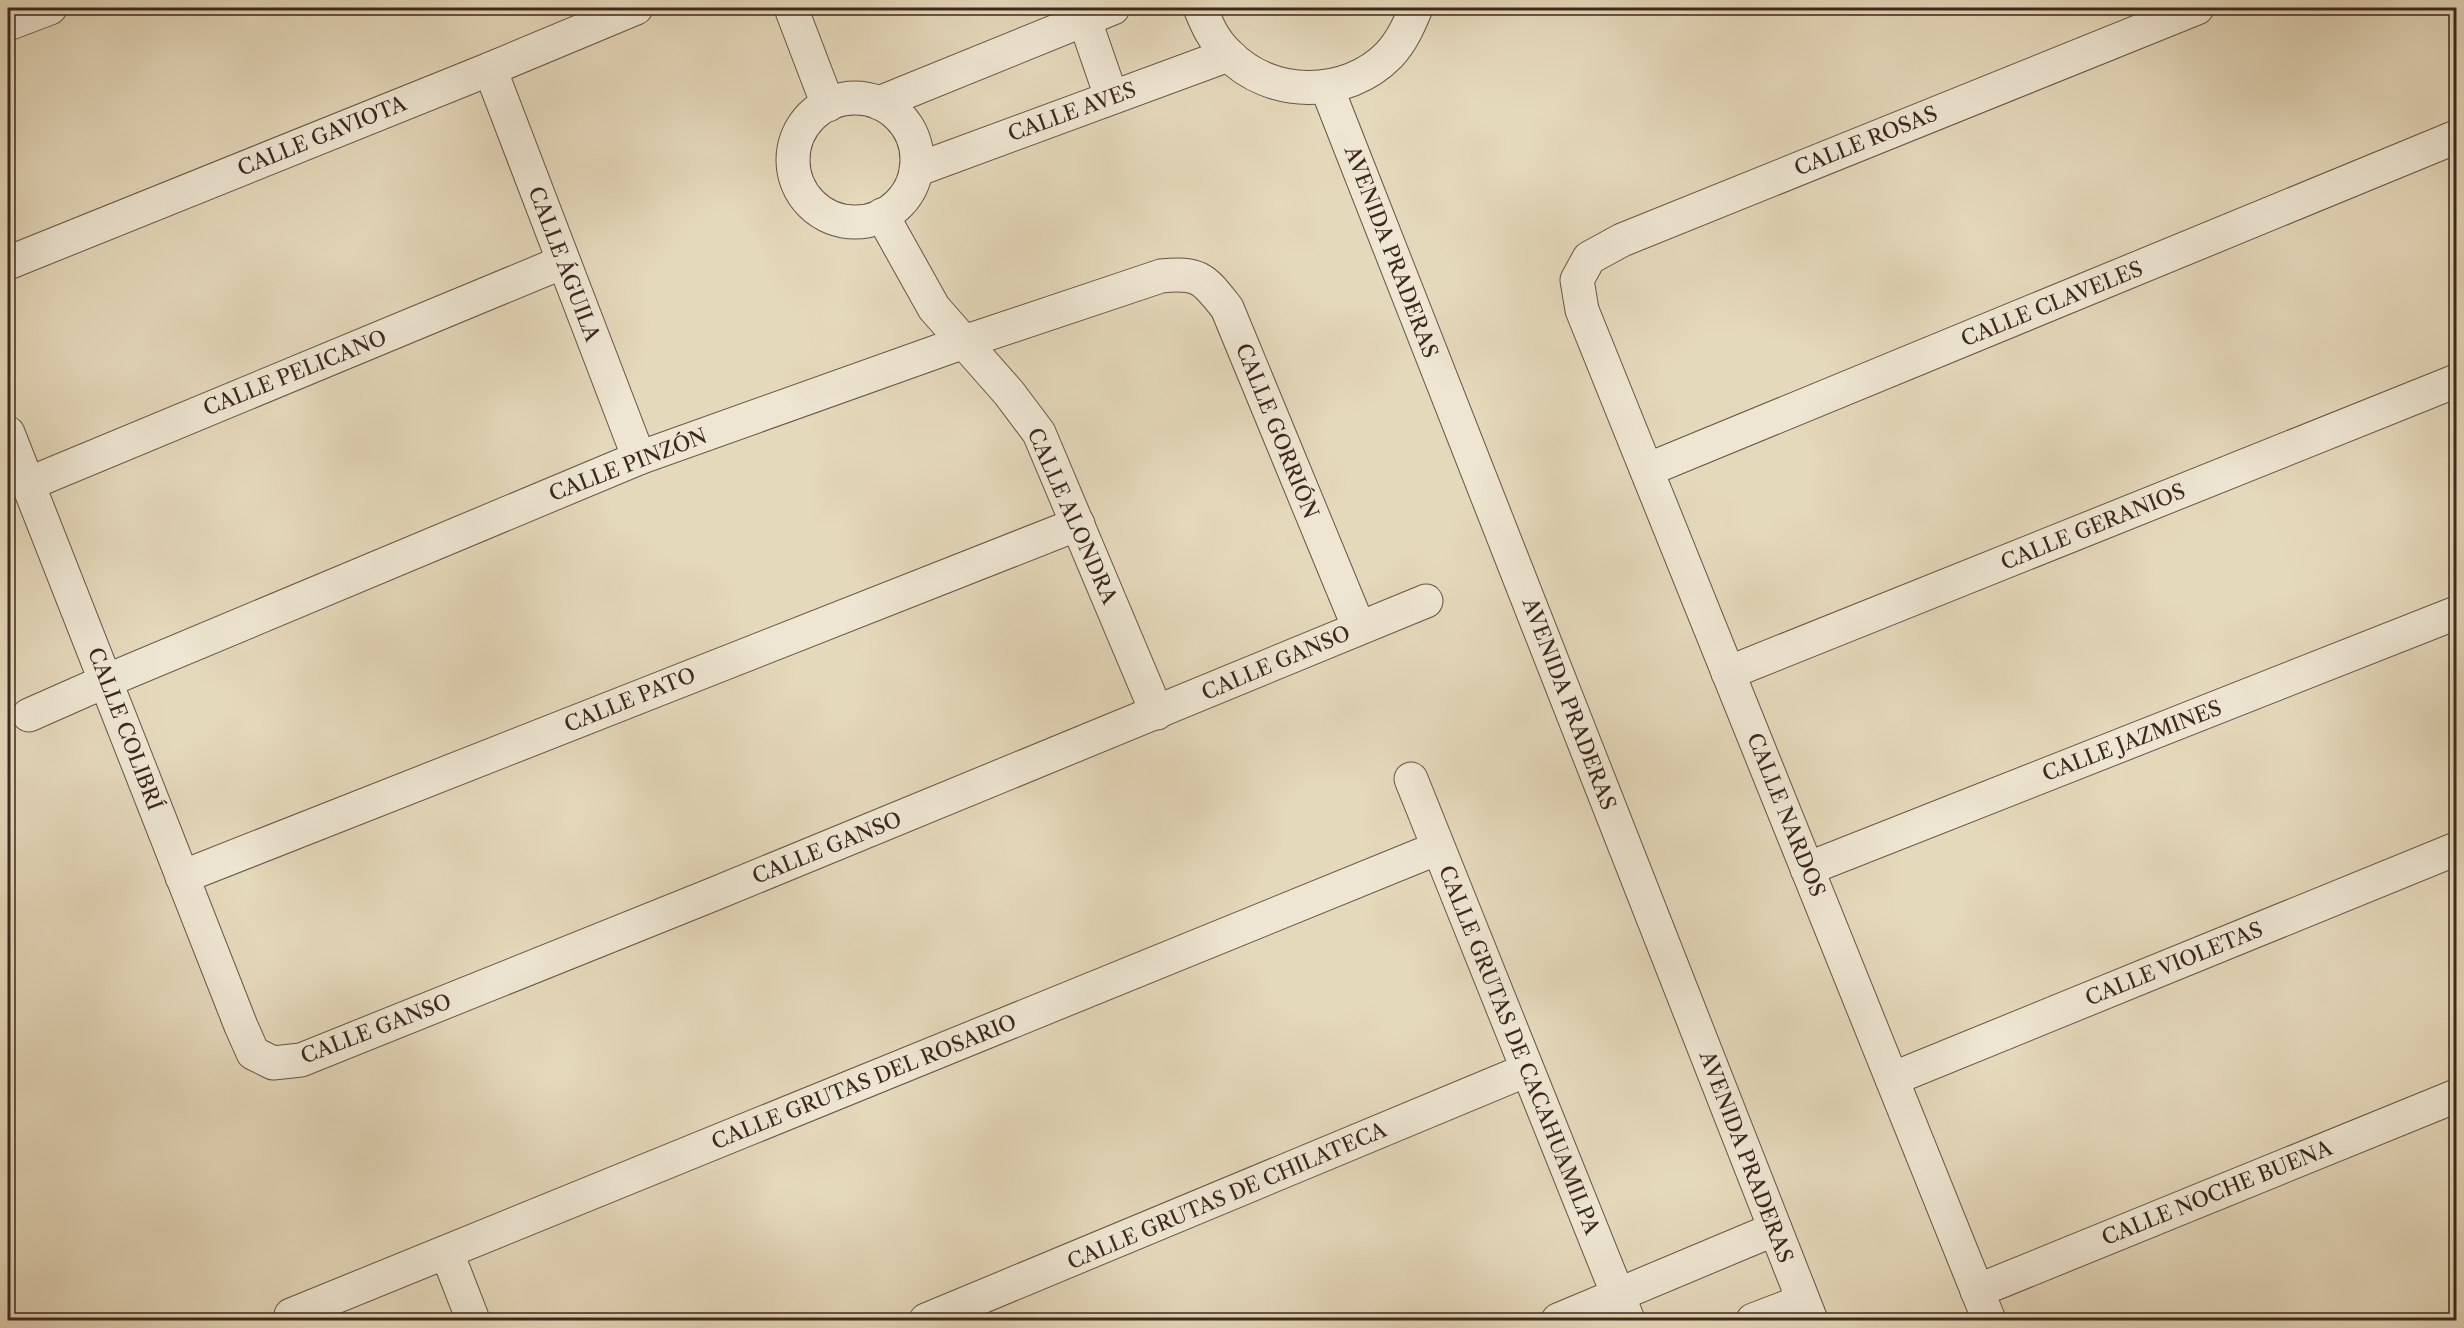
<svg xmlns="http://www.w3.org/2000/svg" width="2464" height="1328" font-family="'Libre Caslon Text',serif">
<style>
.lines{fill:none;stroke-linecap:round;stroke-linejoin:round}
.minor-casing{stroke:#675444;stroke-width:35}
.tertiary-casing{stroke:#675444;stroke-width:35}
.minor{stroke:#eee6d3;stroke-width:33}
.tertiary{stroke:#eee6d3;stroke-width:33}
.labels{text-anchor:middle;stroke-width:5;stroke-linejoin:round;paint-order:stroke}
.street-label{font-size:21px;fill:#3d281d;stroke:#eee6d3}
</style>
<rect width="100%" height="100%" fill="#e5d9bb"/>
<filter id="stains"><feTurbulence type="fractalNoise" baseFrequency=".00333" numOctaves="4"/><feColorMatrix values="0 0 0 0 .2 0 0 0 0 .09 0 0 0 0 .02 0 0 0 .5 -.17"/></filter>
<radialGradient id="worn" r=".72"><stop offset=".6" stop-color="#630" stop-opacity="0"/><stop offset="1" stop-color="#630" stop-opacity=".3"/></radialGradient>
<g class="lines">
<g class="minor-casing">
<g id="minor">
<polyline points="791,8 828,105"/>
<polyline points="1084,18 1111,96"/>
<polyline points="8,24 50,8"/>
<polyline points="490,69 639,458"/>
<polyline points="1327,88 1811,1320"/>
<circle cx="855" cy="160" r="62"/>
<polyline points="879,103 1113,8"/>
<polyline points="916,170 1228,55"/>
<polyline points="882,215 934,308 1009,393 1039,433 1157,713"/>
<polyline points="8,263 490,69 636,8"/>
<polyline points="8,433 241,1026 253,1053 273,1063 301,1060 714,894 1426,601"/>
<polyline points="1647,470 2456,137"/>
<polyline points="28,484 563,262"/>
<polyline points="1728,673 2456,381"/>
<path d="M29,715L106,681L639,458L964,342L1161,276C1200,272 1204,279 1227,308L1359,628"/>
<polyline points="1411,779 1628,1320"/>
<polyline points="1807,869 2456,613"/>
<polyline points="182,877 1078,524"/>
<polyline points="1892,1079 2456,849"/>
<polyline points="447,1253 473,1320"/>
<polyline points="1977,1291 2456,1096"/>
<polyline points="291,1315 1438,848"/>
<polyline points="926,1320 1527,1070"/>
<polyline points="1558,1320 1775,1229"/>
<polyline points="1753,1320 1803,1301"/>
<polyline points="1989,1320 1582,310 1577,280 1589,258 1622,240 2197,8"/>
</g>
</g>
<g class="tertiary-casing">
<path id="tertiary" d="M1200,8C1207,25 1214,41 1228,54C1270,98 1346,99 1389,55C1402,41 1409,25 1416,8"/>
</g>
<use href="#minor" class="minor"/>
<use href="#tertiary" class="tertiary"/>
</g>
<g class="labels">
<g class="street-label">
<text transform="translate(1072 112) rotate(-20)" y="7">CALLE AVES</text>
<text transform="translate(322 136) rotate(-22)" y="7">CALLE GAVIOTA</text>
<text transform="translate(1866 141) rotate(-22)" y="7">CALLE ROSAS</text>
<text transform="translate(1391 252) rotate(69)" y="7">AVENIDA PRADERAS</text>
<text transform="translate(564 264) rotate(69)" y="7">CALLE ÁGUILA</text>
<text transform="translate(2052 304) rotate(-22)" y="7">CALLE CLAVELES</text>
<text transform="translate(295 373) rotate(-22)" y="7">CALLE PELICANO</text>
<text transform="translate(1277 431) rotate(68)" y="7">CALLE GORRIÓN</text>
<text transform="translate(628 465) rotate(-21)" y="7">CALLE PINZÓN</text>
<text transform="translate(1072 516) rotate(66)" y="7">CALLE ALONDRA</text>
<text transform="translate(2093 527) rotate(-22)" y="7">CALLE GERANIOS</text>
<text transform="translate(1276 663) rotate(-23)" y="7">CALLE GANSO</text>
<text transform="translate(630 700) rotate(-22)" y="7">CALLE PATO</text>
<text transform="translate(1569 704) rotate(69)" y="7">AVENIDA PRADERAS</text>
<text transform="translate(125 729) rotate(69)" y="7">CALLE COLIBRÍ</text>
<text transform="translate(2132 741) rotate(-21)" y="7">CALLE JAZMINES</text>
<text transform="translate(1786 815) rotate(68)" y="7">CALLE NARDOS</text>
<text transform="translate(827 848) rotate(-22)" y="7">CALLE GANSO</text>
<text transform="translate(2174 964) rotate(-22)" y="7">CALLE VIOLETAS</text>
<text transform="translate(376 1029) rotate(-21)" y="7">CALLE GANSO</text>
<text transform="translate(1519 1050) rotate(68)" y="7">CALLE GRUTAS DE CACAHUAMILPA</text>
<text transform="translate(864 1082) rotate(-22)" y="7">CALLE GRUTAS DEL ROSARIO</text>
<text transform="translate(1746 1157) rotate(69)" y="7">AVENIDA PRADERAS</text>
<text transform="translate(2217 1193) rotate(-22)" y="7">CALLE NOCHE BUENA</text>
<text transform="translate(1227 1196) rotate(-23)" y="7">CALLE GRUTAS DE CHILATECA</text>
</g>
</g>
<rect width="2464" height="1328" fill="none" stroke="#e5d9bb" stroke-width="30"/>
<rect x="9" y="9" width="2446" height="1310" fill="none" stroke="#3d281d" stroke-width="3"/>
<rect x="15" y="15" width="2434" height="1298" fill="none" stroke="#3d281d" stroke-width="1.5"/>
<rect width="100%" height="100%" filter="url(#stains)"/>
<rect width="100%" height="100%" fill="url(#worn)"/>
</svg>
